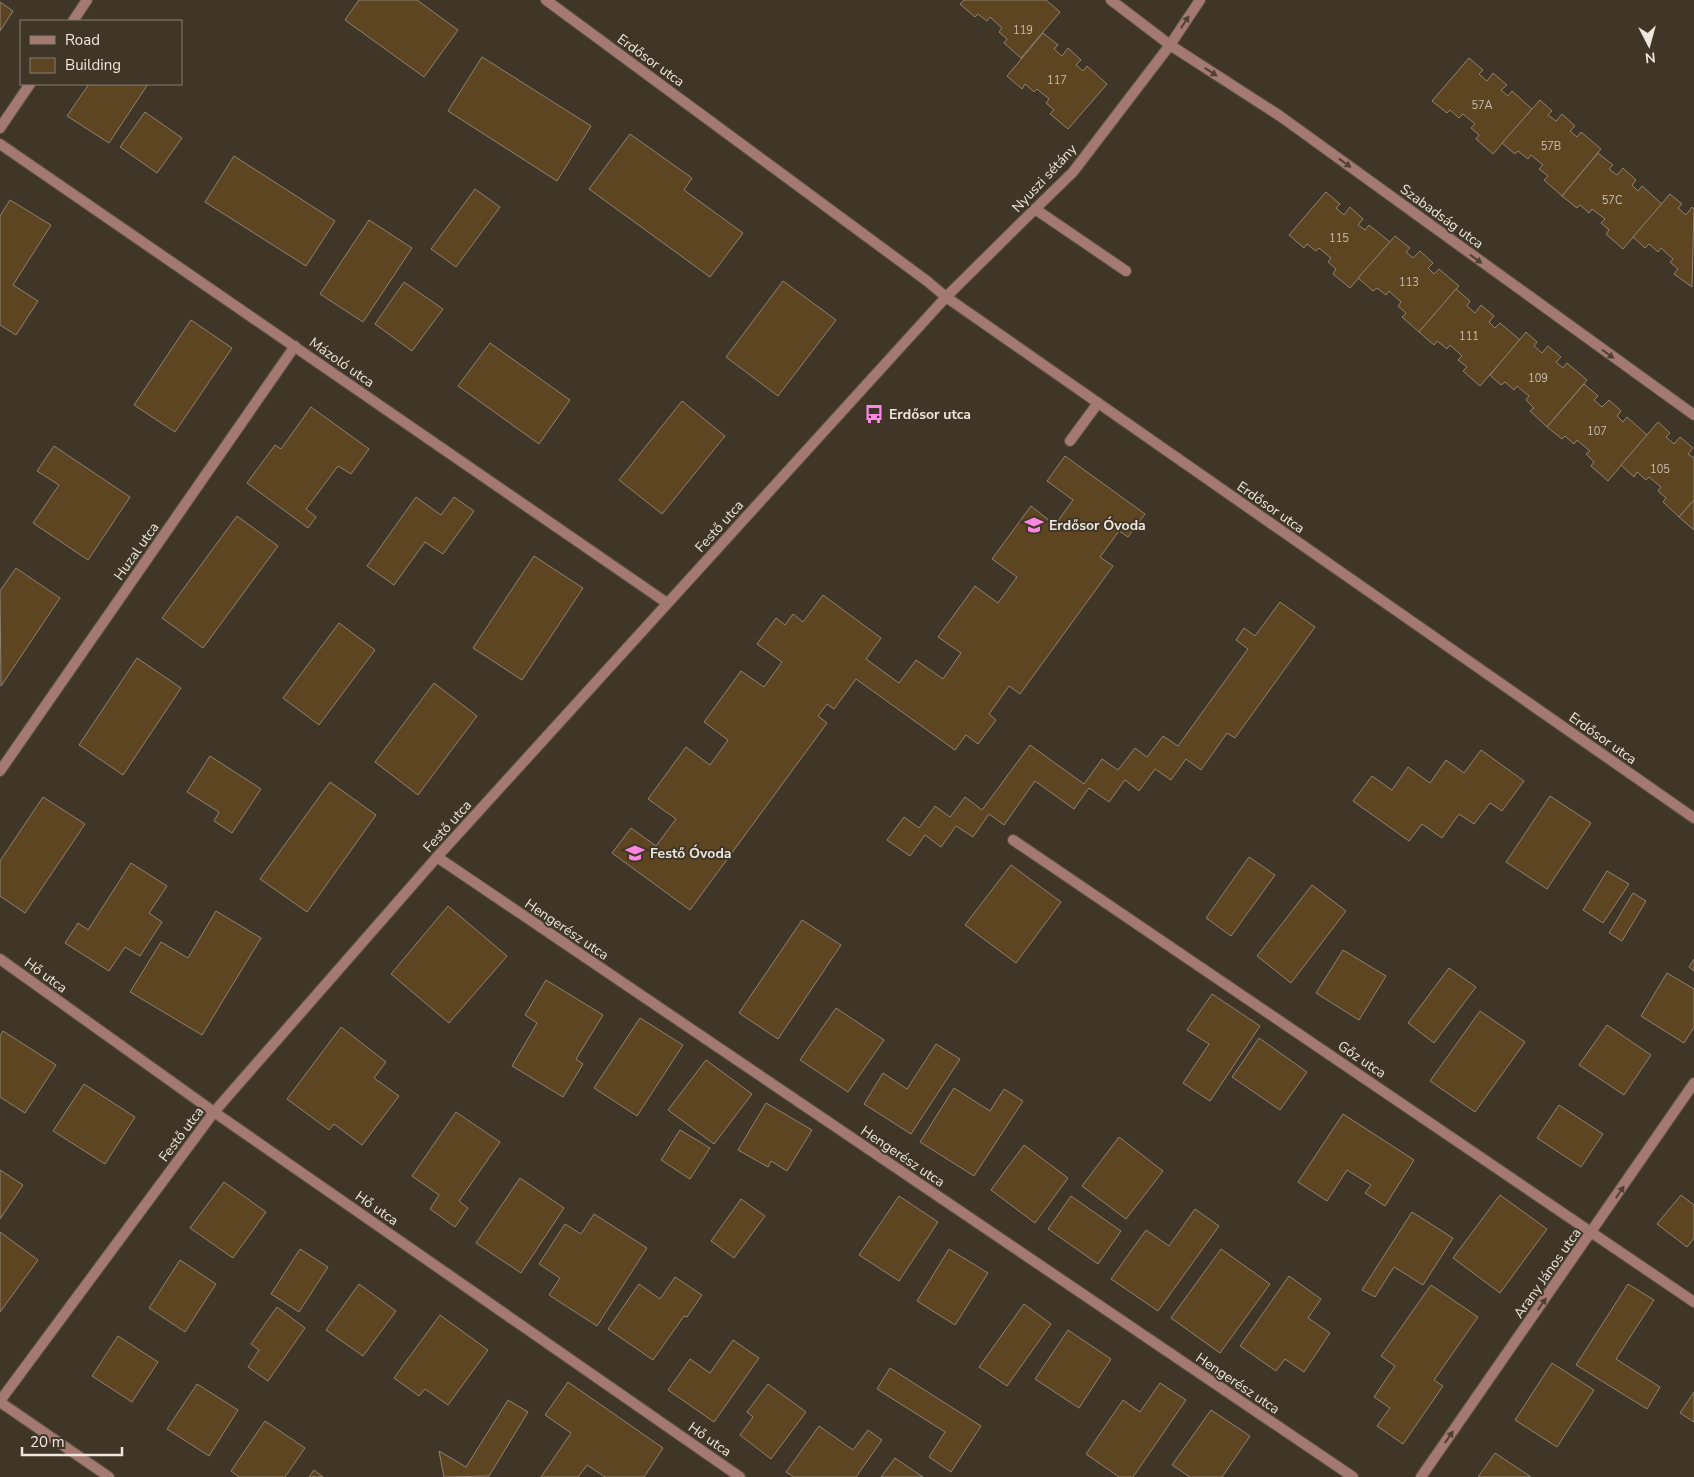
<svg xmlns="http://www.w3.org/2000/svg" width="1694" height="1477" font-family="'Nunito Sans',sans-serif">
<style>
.building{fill:#5d4522;stroke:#8e8272}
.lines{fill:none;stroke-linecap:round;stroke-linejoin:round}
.service-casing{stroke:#5c5245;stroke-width:12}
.minor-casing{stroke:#5c5245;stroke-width:12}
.tertiary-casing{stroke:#5c5245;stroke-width:12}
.service{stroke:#a37972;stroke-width:10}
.minor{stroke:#a37972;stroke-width:10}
.tertiary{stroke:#a37972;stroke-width:10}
.oneway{fill:#4f4033}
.labels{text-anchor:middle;stroke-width:4;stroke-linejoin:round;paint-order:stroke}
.number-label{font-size:11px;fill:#c9beaf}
.street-label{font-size:14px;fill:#ede7de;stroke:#403628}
.poi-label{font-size:14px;font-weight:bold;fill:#ede7de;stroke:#403628;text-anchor:start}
</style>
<rect width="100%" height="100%" fill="#403628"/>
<g class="building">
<polygon points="359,0 417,0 458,30 424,77 345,20"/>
<polygon points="964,0 1046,0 1060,12 1021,58 1004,43 1007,39 999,32 1002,28 990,17 987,21 978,14 975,17 960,4"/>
<polygon points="0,2 13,11 0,31"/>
<polygon points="1043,33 1058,45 1054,49 1062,56 1068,48 1081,60 1076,65 1083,71 1087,66 1107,84 1068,129 1050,114 1054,110 1046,103 1049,99 1037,89 1034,92 1025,84 1022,89 1007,76"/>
<polygon points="482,57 591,126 557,181 448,111"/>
<polygon points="1469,58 1483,70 1479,74 1487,81 1493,73 1507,85 1501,90 1508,96 1512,91 1532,109 1493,154 1476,139 1479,135 1471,128 1475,124 1463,114 1459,118 1450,110 1447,113 1432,101"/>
<polygon points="89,84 148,84 109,143 67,116"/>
<polygon points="1540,100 1552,111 1548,115 1556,121 1562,114 1575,126 1570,131 1577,137 1581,132 1601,149 1562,196 1544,180 1548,176 1539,169 1543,165 1531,155 1528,159 1518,151 1515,154 1502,143"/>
<polygon points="145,112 182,138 157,173 120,147"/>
<polygon points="630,134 692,178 684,190 743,233 710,277 589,189"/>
<polygon points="1598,153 1613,165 1609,169 1617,175 1623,168 1636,180 1632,185 1638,191 1642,186 1662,204 1623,249 1606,234 1609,230 1601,223 1605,219 1592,209 1589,213 1580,205 1577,208 1562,196"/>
<polygon points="234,156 335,221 306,266 205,202"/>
<polygon points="475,189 500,207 456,267 431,249"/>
<polygon points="1326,192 1340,204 1336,208 1344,215 1350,207 1363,219 1358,225 1365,230 1369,225 1390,242 1350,288 1333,274 1336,269 1328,262 1331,258 1319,248 1316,251 1307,244 1304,248 1289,235"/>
<polygon points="1670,194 1682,204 1678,208 1686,215 1692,207 1694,209 1692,287 1674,274 1678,269 1670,262 1673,259 1661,248 1658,252 1649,244 1645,248 1633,237"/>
<polygon points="10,200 51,225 13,285 38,301 16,335 0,325 0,216"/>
<polygon points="369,220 412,248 363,322 320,294"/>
<polygon points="1395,236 1410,248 1406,252 1413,258 1420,251 1433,263 1428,268 1434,274 1439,269 1459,286 1419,332 1402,317 1406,313 1398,306 1401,302 1389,291 1386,295 1377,288 1373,291 1358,278"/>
<polygon points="783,281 836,320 778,396 726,357"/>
<polygon points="404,282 443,309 412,351 375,324"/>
<polygon points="1456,289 1470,301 1467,306 1475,313 1481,305 1494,316 1489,322 1495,328 1500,323 1520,340 1480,386 1463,371 1467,367 1458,360 1462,356 1450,345 1447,349 1437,341 1434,345 1419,332"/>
<polygon points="191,320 232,348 175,432 134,405"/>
<polygon points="1526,332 1537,342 1534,346 1542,353 1548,346 1561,357 1556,362 1563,368 1567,363 1587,380 1547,427 1530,411 1534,408 1526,400 1529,396 1517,386 1514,390 1505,382 1501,385 1490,375"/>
<polygon points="490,343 570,400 539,444 458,386"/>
<polygon points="1584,384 1598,396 1594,400 1602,407 1609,400 1621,411 1617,416 1623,422 1627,417 1647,435 1608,481 1591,466 1594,462 1586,454 1590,451 1577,440 1574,444 1565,436 1562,439 1547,427"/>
<polygon points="682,401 725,436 662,514 619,480"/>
<polygon points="311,407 369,449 351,474 338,466 306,509 316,517 308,528 247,483 275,445 281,449"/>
<polygon points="1658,422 1670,433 1666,437 1674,444 1680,437 1693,448 1688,454 1694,458 1694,500 1679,517 1663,502 1666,498 1658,491 1661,487 1649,477 1646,480 1637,472 1634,477 1621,465"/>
<polygon points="54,446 130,497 88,560 33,523 59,485 37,471"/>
<polygon points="1065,456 1145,514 1128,537 1119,531 1100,557 1113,566 1020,694 1009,686 989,714 996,720 978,744 966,735 955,750 856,679 834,709 827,704 818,716 827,723 690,910 612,853 631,828 656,846 676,819 648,799 686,747 710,765 728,740 704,722 741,671 764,687 782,662 757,644 776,618 785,625 793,614 803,622 823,595 881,638 866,659 899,683 916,660 943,679 961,653 938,637 975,586 998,603 1017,577 992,559 1031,506 1055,525 1073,500 1047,481"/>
<polygon points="416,497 441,515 454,497 474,511 443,554 425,542 394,585 367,566"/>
<polygon points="1694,500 1694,530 1679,517"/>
<polygon points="237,516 278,546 203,648 162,618"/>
<polygon points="534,556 583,588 522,680 473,648"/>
<polygon points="16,568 60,598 1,686 0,591"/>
<polygon points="1280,602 1315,627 1235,738 1227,733 1201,770 1186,759 1171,780 1155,769 1139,791 1125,780 1109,802 1089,788 1074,809 1035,781 1004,825 989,814 973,837 956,826 941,847 925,835 910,856 887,840 904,817 919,828 935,806 950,817 965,797 982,810 1030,745 1084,784 1102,759 1118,770 1135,748 1147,757 1163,736 1178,746 1248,649 1236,640 1244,628 1255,636"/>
<polygon points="339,623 375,650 319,725 283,698"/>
<polygon points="137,658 181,688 123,775 79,745"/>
<polygon points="434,683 477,716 418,795 375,762"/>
<polygon points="1481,750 1524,781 1502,811 1490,803 1474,824 1459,814 1442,838 1422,824 1409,841 1353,801 1372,776 1392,790 1408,767 1430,783 1446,760 1464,773"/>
<polygon points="210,756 261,789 232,833 214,821 219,812 187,792"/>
<polygon points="330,782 376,815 307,912 260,879"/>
<polygon points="1550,796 1591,823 1547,889 1506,862"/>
<polygon points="43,797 85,824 25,913 0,896 0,861"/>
<polygon points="1249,857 1275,875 1231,936 1206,918"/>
<polygon points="131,863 167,886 149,913 162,922 140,956 125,947 109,971 65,943 78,923 88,930"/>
<polygon points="1011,865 1061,902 1016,963 965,925"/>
<polygon points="1607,871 1629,884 1603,923 1583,910"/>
<polygon points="1312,885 1346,911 1291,983 1257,956"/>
<polygon points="1633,893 1646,901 1622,941 1609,933"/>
<polygon points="448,906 507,956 449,1023 391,974"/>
<polygon points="216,911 261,938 202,1035 130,992 161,942 188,958"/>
<polygon points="802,920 841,945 778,1039 739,1013"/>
<polygon points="1343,950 1386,976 1359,1020 1316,993"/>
<polygon points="1694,959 1694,971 1689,967"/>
<polygon points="1449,968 1476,987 1434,1043 1408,1023"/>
<polygon points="1667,973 1694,989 1694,1027 1684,1043 1641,1016"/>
<polygon points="546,980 603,1015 576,1059 583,1064 563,1097 512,1066 537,1023 525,1015"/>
<polygon points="1212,994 1260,1026 1210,1101 1183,1083 1209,1044 1187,1030"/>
<polygon points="836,1008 884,1040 848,1092 800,1060"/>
<polygon points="1480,1011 1525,1042 1475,1112 1430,1081"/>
<polygon points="640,1018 683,1045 637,1116 594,1088"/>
<polygon points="1607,1025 1651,1055 1624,1095 1579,1065"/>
<polygon points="341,1027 386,1062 374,1078 399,1096 362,1145 334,1124 329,1130 287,1099"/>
<polygon points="3,1031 56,1065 25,1113 0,1097 0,1036"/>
<polygon points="1259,1038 1307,1072 1280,1110 1232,1077"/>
<polygon points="936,1044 960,1059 911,1134 864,1104 883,1073 907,1089"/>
<polygon points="706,1060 752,1094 714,1144 668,1110"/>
<polygon points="84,1084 135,1117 105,1164 53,1131"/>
<polygon points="954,1088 990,1111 1004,1089 1023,1101 974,1176 920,1142"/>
<polygon points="766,1103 812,1130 787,1171 771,1161 768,1167 738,1150"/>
<polygon points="1559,1105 1603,1134 1581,1167 1537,1138"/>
<polygon points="456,1112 500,1142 459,1201 468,1208 455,1227 430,1209 439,1195 412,1176"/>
<polygon points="1343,1114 1414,1160 1385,1206 1365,1193 1371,1185 1347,1170 1327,1201 1298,1182"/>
<polygon points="680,1130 710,1148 690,1179 661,1160"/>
<polygon points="1119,1137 1163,1171 1126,1219 1082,1186"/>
<polygon points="1024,1145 1068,1178 1035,1223 991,1190"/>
<polygon points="0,1170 23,1185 0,1219"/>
<polygon points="520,1178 564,1208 521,1273 476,1243"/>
<polygon points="224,1182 266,1212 233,1258 190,1228"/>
<polygon points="1500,1195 1547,1229 1500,1293 1453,1258"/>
<polygon points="1681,1195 1694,1205 1694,1238 1687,1247 1657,1224"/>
<polygon points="899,1196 938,1222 899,1281 859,1255"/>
<polygon points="1071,1196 1121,1231 1098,1264 1048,1229"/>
<polygon points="741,1199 765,1216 734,1258 711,1241"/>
<polygon points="1195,1209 1219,1226 1158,1311 1111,1279 1146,1230 1169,1246"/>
<polygon points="1412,1212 1453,1238 1423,1285 1394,1267 1375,1297 1362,1290"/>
<polygon points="594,1214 647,1248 597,1326 549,1295 560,1278 539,1264 565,1224 581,1234"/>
<polygon points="0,1232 38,1260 0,1312"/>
<polygon points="300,1249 328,1267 299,1312 271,1294"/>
<polygon points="949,1249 988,1273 955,1325 917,1301"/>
<polygon points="1221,1249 1270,1284 1220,1353 1171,1318"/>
<polygon points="180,1260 216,1284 185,1332 149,1308"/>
<polygon points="1289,1276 1321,1299 1308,1318 1330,1333 1304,1372 1285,1359 1276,1371 1240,1346"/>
<polygon points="675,1277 702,1295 687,1317 684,1316 653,1360 608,1329 639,1284 660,1299"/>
<polygon points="359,1284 396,1311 363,1356 326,1330"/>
<polygon points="1628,1284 1654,1300 1616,1359 1660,1387 1647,1409 1576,1365"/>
<polygon points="1431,1285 1478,1317 1434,1380 1443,1386 1403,1444 1377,1426 1390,1408 1374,1397 1395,1366 1381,1356"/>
<polygon points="1024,1304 1051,1324 1007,1386 979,1367"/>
<polygon points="277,1307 305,1328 268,1381 248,1367 259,1350 251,1344"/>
<polygon points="440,1315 488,1350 448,1405 425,1389 419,1396 394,1378"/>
<polygon points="1068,1330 1111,1359 1079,1408 1035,1379"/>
<polygon points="118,1336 158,1362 132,1402 92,1376"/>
<polygon points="733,1340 759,1358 714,1422 668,1390 690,1359 710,1373"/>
<polygon points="1552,1363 1594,1390 1557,1447 1515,1420"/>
<polygon points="890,1368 981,1426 951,1472 929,1457 945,1432 877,1389"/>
<polygon points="568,1382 663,1448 644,1477 605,1477 587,1465 578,1477 541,1477 571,1433 545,1415"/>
<polygon points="1160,1383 1186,1400 1133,1477 1119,1477 1086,1454 1123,1400 1140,1412"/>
<polygon points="197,1384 238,1410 209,1456 167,1429"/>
<polygon points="768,1384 806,1412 771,1459 740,1435 753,1417 747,1412"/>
<polygon points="1694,1392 1694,1422 1680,1413"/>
<polygon points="508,1400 528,1412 489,1476 444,1477 439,1451 466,1467"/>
<polygon points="1211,1410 1250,1436 1222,1477 1190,1477 1172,1465"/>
<polygon points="265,1421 305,1448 285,1477 239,1477 231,1471"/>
<polygon points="819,1426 853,1450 868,1430 882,1440 856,1477 794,1477 786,1472"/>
<polygon points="1495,1453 1531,1477 1478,1477"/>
<polygon points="895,1458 923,1477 881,1477"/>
<polygon points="314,1470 323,1477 309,1477"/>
</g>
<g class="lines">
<g class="service-casing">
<g id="service">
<polyline points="946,297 1035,209 1126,271"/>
<polyline points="1070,441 1098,403"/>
</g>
</g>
<g class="minor-casing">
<g id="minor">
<polyline points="1111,0 1170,45 1280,116 1694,415"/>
<polyline points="73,21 87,0"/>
<polyline points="0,128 30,84"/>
<polyline points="0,144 667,603"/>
<polyline points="1035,209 1073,172 1170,45 1200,0"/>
<polyline points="0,771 295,346"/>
<polyline points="1013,840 1694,1302"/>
<polyline points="437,857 1353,1477"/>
<polyline points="0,959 214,1112 740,1477"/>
<polyline points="0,1402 109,1477"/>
<polyline points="1421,1477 1694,1083"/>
</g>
</g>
<g class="tertiary-casing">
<g id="tertiary">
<polyline points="546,0 927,281 946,297 1694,818"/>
<polyline points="0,1401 214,1112 437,857 946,297"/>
</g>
</g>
<use href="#service" class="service"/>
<use href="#minor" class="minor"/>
<use href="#tertiary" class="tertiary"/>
</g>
<defs><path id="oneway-solid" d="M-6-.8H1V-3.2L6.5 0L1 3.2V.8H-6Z" transform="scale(1.25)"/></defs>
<g class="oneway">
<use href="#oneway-solid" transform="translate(1185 22) rotate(-57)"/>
<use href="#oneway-solid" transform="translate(1211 72) rotate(33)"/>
<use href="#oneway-solid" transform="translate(1345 163) rotate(36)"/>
<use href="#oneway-solid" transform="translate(1476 259) rotate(36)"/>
<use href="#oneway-solid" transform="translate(1608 354) rotate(36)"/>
<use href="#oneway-solid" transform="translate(1620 1192) rotate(-56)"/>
<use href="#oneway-solid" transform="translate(1542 1304) rotate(-55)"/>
<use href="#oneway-solid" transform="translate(1449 1437) rotate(-55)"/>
</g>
<defs>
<g id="bus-bare" transform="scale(1.5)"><path d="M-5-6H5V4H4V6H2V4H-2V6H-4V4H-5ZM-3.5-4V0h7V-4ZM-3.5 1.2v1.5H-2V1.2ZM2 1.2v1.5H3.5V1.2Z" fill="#fd86e2" stroke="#403628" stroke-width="2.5" paint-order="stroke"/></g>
<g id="school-bare" transform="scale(1.5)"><path d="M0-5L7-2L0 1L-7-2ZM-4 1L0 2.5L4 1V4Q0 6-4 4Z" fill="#fd86e2" stroke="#403628" stroke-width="2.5" paint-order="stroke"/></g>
</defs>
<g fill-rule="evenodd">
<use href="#bus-bare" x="874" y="414"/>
<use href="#school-bare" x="1034" y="525"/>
<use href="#school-bare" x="635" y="853"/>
</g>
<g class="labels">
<g class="number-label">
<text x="1023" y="34">119</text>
<text x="1057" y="84">117</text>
<text x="1482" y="109">57A</text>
<text x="1551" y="150">57B</text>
<text x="1612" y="204">57C</text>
<text x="1339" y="242">115</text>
<text x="1409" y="286">113</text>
<text x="1469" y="340">111</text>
<text x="1538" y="382">109</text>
<text x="1597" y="435">107</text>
<text x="1660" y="473">105</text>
</g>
<g class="street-label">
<text transform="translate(651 60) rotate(36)" y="5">Erdősor utca</text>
<text transform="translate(1044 178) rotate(-47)" y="5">Nyuszi sétány</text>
<text transform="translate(1442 216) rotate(36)" y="5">Szabadság utca</text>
<text transform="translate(342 362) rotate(35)" y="5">Mázoló utca</text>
<text transform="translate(1271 507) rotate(35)" y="5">Erdősor utca</text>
<text transform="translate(719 526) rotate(-48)" y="5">Festő utca</text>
<text transform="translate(136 551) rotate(-55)" y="5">Huzal utca</text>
<text transform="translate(1603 738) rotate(35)" y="5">Erdősor utca</text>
<text transform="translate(447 826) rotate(-48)" y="5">Festő utca</text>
<text transform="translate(567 929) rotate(34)" y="5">Hengerész utca</text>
<text transform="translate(46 975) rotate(36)" y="5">Hő utca</text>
<text transform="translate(1362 1059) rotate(34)" y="5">Gőz utca</text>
<text transform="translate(181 1134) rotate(-53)" y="5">Festő utca</text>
<text transform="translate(903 1156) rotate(34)" y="5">Hengerész utca</text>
<text transform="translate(377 1208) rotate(35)" y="5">Hő utca</text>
<text transform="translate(1547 1273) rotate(-55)" y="5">Arany János utca</text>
<text transform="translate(1238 1383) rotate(34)" y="5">Hengerész utca</text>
<text transform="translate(710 1439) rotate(35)" y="5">Hő utca</text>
</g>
<g class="poi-label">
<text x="889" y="419">Erdősor utca</text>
<text x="1049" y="530">Erdősor Óvoda</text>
<text x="650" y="858">Festő Óvoda</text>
</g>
</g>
<rect x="20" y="20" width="162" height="65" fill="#403628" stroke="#857d71"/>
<rect x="30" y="36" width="25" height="8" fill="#a37972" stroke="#857d71"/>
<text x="65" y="45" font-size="15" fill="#ede7de">Road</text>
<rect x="30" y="58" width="25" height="15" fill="#5d4522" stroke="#857d71"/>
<text x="65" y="70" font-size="15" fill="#ede7de">Building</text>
<g transform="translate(1649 45) rotate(174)" stroke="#403628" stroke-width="4" paint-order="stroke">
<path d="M0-4L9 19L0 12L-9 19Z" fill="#ede7de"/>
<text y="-8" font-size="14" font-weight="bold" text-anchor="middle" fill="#ede7de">N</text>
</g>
<path d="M22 1447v8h100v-8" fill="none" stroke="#ede7de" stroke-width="2.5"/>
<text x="30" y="1447" font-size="15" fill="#ede7de" stroke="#403628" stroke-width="4" paint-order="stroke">20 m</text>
</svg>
